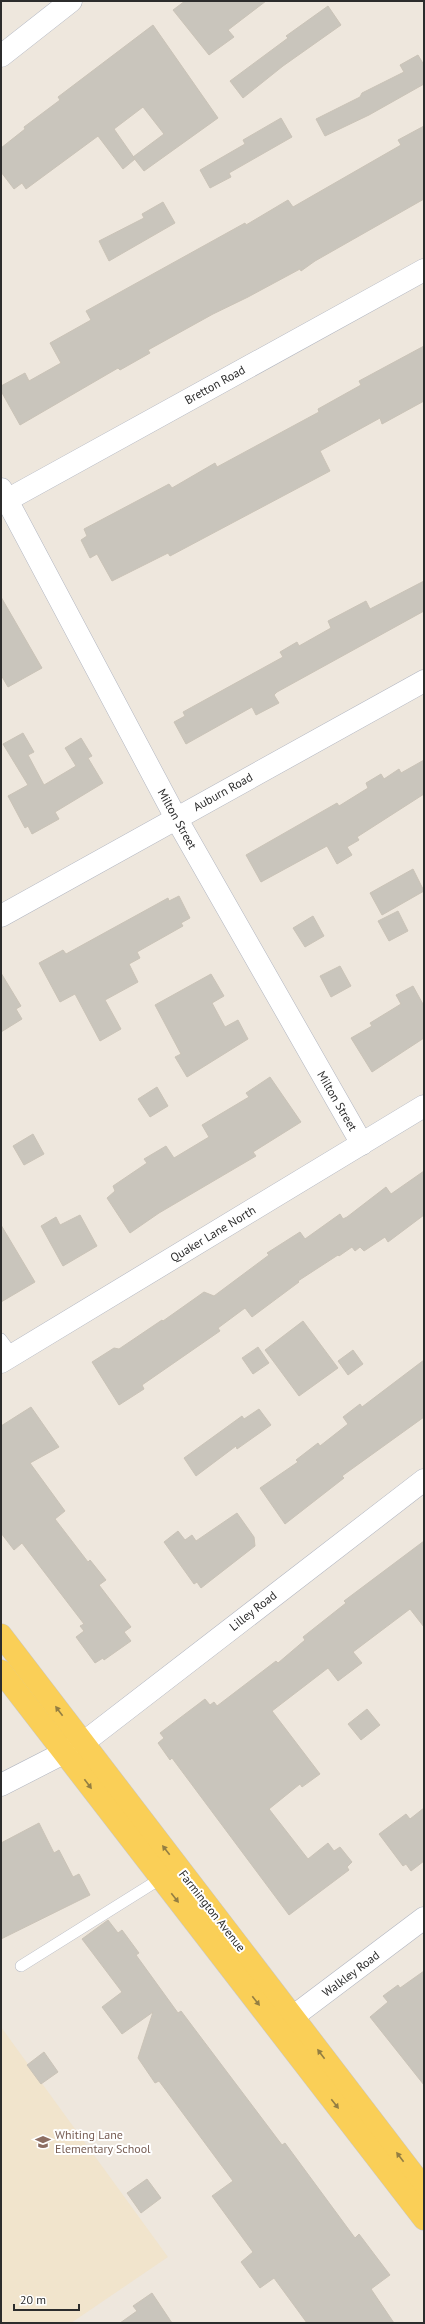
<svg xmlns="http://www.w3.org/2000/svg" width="425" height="2324" font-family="'PT Sans',sans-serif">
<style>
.education{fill:#f1e4cc}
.building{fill:#c9c5bc;stroke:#cac3b7}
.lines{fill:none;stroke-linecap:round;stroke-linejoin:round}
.service-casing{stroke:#b1b5c0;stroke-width:12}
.minor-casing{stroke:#b1b5c0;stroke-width:23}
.tertiary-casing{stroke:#b1b5c0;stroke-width:23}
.primary-casing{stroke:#c8c8c8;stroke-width:23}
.service{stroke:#fff;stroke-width:11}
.minor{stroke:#fff;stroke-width:22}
.tertiary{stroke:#fff;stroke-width:22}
.primary{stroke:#facf57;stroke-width:22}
.oneway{fill:#937e42}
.labels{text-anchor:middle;stroke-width:4;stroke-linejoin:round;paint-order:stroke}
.street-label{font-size:12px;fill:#2c2c2c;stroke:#fff}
.education-label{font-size:12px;fill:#785e54;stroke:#fff;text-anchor:start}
</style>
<rect width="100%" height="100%" fill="#eee7dd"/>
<polygon class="education" points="1,2027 168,2257 71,2323 1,2323"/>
<g class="building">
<polygon points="185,1 266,1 228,30 234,37 209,55 173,10"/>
<polygon points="328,6 341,25 283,66 243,98 230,81 288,38 286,36"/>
<polygon points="153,25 218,118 144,171 133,157 164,134 143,107 114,129 135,159 123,169 98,136 26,189 22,183 14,189 1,172 1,148 25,129 24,127 60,100 58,97"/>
<polygon points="418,55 424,65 424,84 369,115 325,136 316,119 360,97 362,93 404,72 400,65"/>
<polygon points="281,118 292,137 229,173 231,177 210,188 200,170 245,144 243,140"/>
<polygon points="424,126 424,199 315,261 301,271 300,269 248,297 213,314 148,350 150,353 120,370 118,368 20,425 1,391 1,386 25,373 29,381 61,363 50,343 91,320 86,311 245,223 246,225 288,200 293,207 401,145 398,140"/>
<polygon points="163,202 175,223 109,261 99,241 144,218 142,214"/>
<polygon points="424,346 424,401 382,424 380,418 320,451 330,471 170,556 168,553 112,581 97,554 90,558 81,540 87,536 84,529 169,484 172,488 215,463 217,467 319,412 318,409 361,385 359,381"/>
<polygon points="424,581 424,611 277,692 274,695 279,703 256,715 252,707 186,744 174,722 185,716 183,712 283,657 280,652 297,642 299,646 331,628 328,621 366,601 370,609"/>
<polygon points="1,597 42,668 8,687 1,675"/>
<polygon points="23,733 34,752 28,755 44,785 76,766 65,748 81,738 92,756 88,758 103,783 55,812 59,819 32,834 28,826 25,828 8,796 28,785 3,744"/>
<polygon points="424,760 424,794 357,837 359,840 347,847 352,855 337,864 327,846 261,882 246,855 337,803 339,806 368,788 366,783 381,774 384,779 399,769 401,773"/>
<polygon points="413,869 424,891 382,915 370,893"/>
<polygon points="179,896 190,918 181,923 183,926 137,952 140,958 129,964 138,982 105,1000 121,1029 100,1041 75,994 60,1002 39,963 63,950 66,954 168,898 169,901"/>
<polygon points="398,911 408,931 389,941 378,921"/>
<polygon points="313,916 324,936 305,947 293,928"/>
<polygon points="340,966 351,986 331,997 320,976"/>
<polygon points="1,973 21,1006 16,1009 22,1019 1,1032"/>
<polygon points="211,974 224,996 212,1003 225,1027 238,1020 248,1039 187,1077 175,1057 181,1054 155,1005"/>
<polygon points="413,986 424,1006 424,1038 372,1072 351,1038 372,1026 370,1023 401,1004 396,995"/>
<polygon points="270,1077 301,1122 253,1152 256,1156 159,1213 130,1233 107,1198 115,1191 113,1186 147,1163 144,1159 166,1146 174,1158 209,1137 202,1125 249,1097 246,1093"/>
<polygon points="157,1087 168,1106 150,1117 138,1099"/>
<polygon points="33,1134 44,1154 24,1165 13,1146"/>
<polygon points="424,1171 424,1215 388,1242 385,1237 364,1251 360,1247 355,1251 352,1247 339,1256 338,1255 298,1281 299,1282 252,1317 245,1308 218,1328 220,1331 142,1385 144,1389 119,1405 92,1362 114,1348 119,1349 162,1320 163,1321 204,1292 214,1296 269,1255 267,1253 300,1232 305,1239 340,1214 343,1219 347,1217 386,1187 391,1194"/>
<polygon points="80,1215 97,1246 63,1266 41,1226 56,1217 60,1225"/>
<polygon points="1,1225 35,1282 1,1302"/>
<polygon points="303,1321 338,1368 299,1396 265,1350"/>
<polygon points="258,1347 269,1363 253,1374 242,1358"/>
<polygon points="353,1350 363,1364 348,1375 338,1361"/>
<polygon points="424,1360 424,1417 342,1476 344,1478 285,1524 260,1488 298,1462 296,1460 318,1443 320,1446 348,1424 343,1417 360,1404 362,1407"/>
<polygon points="31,1407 59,1447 30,1463 65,1511 55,1519 88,1562 90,1560 106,1580 99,1585 131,1627 124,1632 131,1641 104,1660 103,1658 95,1663 76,1637 84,1631 80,1626 84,1624 22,1543 14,1550 1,1533 1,1426"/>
<polygon points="259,1409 271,1425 237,1449 236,1446 196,1476 184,1458 242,1416 244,1419"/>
<polygon points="237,1513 254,1537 255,1546 201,1588 197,1582 194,1584 164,1542 178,1531 185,1540 192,1535 196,1541"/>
<polygon points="424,1541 424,1627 410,1609 353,1652 362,1663 338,1681 328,1668 272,1711 320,1774 302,1787 300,1784 269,1809 308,1859 328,1843 334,1851 340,1847 352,1862 347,1867 349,1870 289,1915 172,1758 170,1760 158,1743 164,1738 160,1733 205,1699 210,1705 214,1702 217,1706 276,1661 278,1663 305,1640 303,1637 346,1603 344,1601"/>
<polygon points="367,1709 380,1725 361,1740 348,1724"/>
<polygon points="424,1808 424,1861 411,1871 406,1864 403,1866 379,1834 406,1814 410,1819"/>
<polygon points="39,1823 54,1853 59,1850 73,1877 79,1874 90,1895 1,1939 1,1843"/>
<polygon points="108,1920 118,1933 122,1930 139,1953 136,1955 178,2013 181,2011 282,2145 285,2143 355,2238 359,2234 390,2275 371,2289 394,2323 307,2323 274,2278 260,2288 241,2262 253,2252 212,2196 233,2181 159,2081 155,2083 138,2058 153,2012 122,2034 102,2007 122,1992 82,1939"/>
<polygon points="424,1971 424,2085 370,2017 388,2002 383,1996 398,1985 400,1988"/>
<polygon points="44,2052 58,2072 41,2084 27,2065"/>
<polygon points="147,2179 161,2198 141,2213 127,2193"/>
<polygon points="152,2293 172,2323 120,2323 137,2311 133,2306"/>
</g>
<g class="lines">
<g class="service-casing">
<g id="service">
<polyline points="1,1339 13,1355"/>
<polyline points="21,1966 160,1879"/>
</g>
</g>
<g class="minor-casing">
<g id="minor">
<polyline points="1,56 71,1"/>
<polyline points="1,489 176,818 362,1144"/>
<polyline points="7,500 424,270"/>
<polyline points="1,916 424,681"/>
<polyline points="1,1785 83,1743 424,1480"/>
<polyline points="278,2028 424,1918"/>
</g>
</g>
<g class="tertiary-casing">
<polyline id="tertiary" points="1,1362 424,1106"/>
</g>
<g class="primary-casing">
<g id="primary">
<polyline points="1,1635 424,2188"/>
<polyline points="1,1671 424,2219"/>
</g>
</g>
<use href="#service" class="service"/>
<use href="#minor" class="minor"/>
<use href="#tertiary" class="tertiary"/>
<use href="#primary" class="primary"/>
</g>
<defs><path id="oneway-solid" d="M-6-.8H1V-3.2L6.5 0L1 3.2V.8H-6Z"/></defs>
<g class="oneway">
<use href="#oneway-solid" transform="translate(59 1711) rotate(-127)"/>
<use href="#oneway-solid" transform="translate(88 1784) rotate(53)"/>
<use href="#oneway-solid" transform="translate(166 1850) rotate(-128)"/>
<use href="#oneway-solid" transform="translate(175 1898) rotate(52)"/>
<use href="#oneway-solid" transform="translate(256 2001) rotate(52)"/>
<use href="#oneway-solid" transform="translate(321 2054) rotate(-127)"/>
<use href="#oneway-solid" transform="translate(335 2104) rotate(52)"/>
<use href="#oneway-solid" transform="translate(400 2157) rotate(-127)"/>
</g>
<defs>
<g id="school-bare" transform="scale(1.2)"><path d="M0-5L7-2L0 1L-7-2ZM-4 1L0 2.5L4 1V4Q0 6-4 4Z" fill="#8d6e63" stroke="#fff" stroke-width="2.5" paint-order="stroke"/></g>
</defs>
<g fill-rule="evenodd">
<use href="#school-bare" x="43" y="2142"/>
</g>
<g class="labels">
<g class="street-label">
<text transform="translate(215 385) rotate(-29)" y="4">Bretton Road</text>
<text transform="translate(223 792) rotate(-29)" y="4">Auburn Road</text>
<text transform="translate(177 819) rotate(61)" y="4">Milton Street</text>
<text transform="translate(337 1101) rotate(60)" y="4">Milton Street</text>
<text transform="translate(213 1234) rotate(-31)" y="4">Quaker Lane North</text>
<text transform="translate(253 1611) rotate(-38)" y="4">Lilley Road</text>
<text transform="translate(212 1911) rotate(52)" y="4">Farmington Avenue</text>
<text transform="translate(351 1974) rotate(-37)" y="4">Walkley Road</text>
</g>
<g class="education-label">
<text x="55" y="2139">Whiting Lane<tspan x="55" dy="14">Elementary School</tspan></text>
</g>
</g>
<rect width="425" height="2324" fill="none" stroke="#2c2c2c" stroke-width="4"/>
<path d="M14 2304v6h65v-6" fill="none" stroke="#2c2c2c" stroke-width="2"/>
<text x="20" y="2304" font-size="12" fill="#2c2c2c" stroke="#ffffff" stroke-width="3" paint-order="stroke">20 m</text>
</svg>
